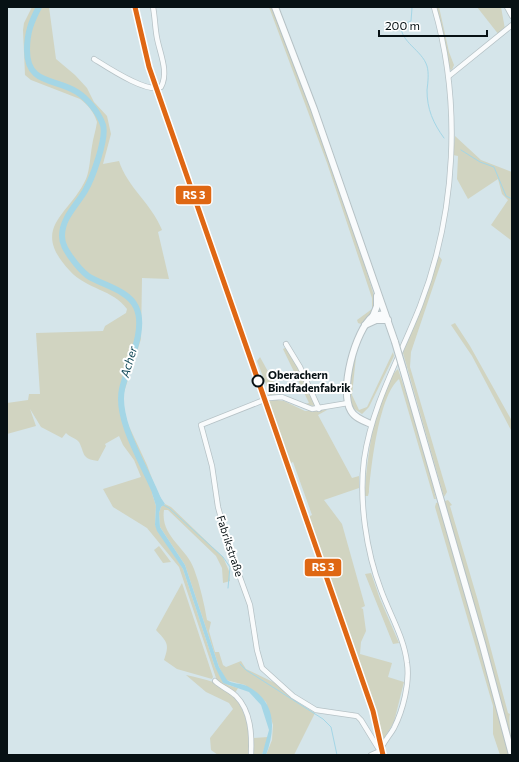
<svg xmlns="http://www.w3.org/2000/svg" width="519" height="762" font-family="Commissioner,sans-serif">
<style>
.green{fill:#d1d4c1}
.water{fill:#a4d6e6}
.lines{fill:none;stroke-linecap:round;stroke-linejoin:round}
.stream{stroke:#a4d6e6;stroke-width:1}
.river{stroke:#a4d6e6;stroke-width:6}
.minor-casing{stroke:#b6c2c6;stroke-width:6}
.major-casing{stroke:#b6c2c6;stroke-width:8}
.minor{stroke:#f9fbfc;stroke-width:4.5}
.major{stroke:#f9fbfc;stroke-width:6}
.major-bridge-casing{stroke:#b6c2c6;stroke-width:8;stroke-linecap:butt}
.major-bridge{stroke:#f9fbfc;stroke-width:6}
.rail-1-casing{stroke:#fff;stroke-width:8}
.rail-1{stroke:#df6713;stroke-width:5}
.stop-dot{fill:#fff;stroke:#071114;stroke-width:2}
.labels{text-anchor:middle;stroke-width:4;stroke-linejoin:round;paint-order:stroke}
.stop-label{font-size:11px;font-weight:bold;fill:#071114;stroke:#fff;text-anchor:start}
.street-label{font-size:11px;fill:#071114;stroke:#fff}
.water-label{font-size:12px;font-style:italic;fill:#104857;stroke:#fff}
.line-badge{stroke:#fff;stroke-width:1.5}
.badge-label{font-size:11px;text-anchor:middle;font-weight:bold;fill:#fff}
</style>
<rect width="100%" height="100%" fill="#d5e5ea"/>
<g class="green">
<path d="M32,7H49L56,59L75,75L87,88L94,102L107,116L111,134L103,164L119,161C127,187 152,204 162,230L158,232L169,279L142,278L141,339L124,392V408L127,422L147,465L157,492L152,493L156,506L155,525L183,569L215,667L228,685L238,688L235,693L217,681L179,567L147,528L113,507L103,489L141,477L134,460L123,445L119,436L105,444L106,446L98,461C81,459 85,453 79,442C76,438 69,437 66,433L62,438L41,427L30,409L36,426L7,434V403L28,400L29,394H40L36,333L103,331L105,326L126,313L127,309C114,290 86,289 70,271C29,227 69,216 86,179C90,169 90,157 92,146C93,138 96,130 97,122C94,112 88,105 80,99L31,80L25,75L23,30L24,23Z"/>
<path d="M269,7H272L320,133L353,228C356,244 376,294 375,304C374,313 367,317 361,324L358,323L357,320L372,309V298L327,163Z"/>
<polygon points="436,7 439,7 449,52 454,65 452,70 449,69"/>
<polygon points="477,7 501,7 505,29 499,35"/>
<polygon points="455,136 481,160 512,172 512,241 491,225 508,200 502,194 498,179 468,199 457,179 458,156 453,155"/>
<polygon points="439,256 442,260 411,352 410,367 447,492 444,497 403,353"/>
<polygon points="455,323 470,346 512,421 512,432 472,356 451,325"/>
<path d="M357,347L352,395L359,410L367,407L393,352L394,356L369,407L362,414L353,408C345,389 352,367 357,347Z"/>
<polygon points="285,348 290,350 315,403 314,406 305,404 309,403 283,349"/>
<polygon points="260,357 276,386 278,394 270,395 257,361"/>
<path d="M398,369L422,441L436,499H434L399,379C379,395 371,467 369,492L368,496H365C366,465 375,390 398,369Z"/>
<polygon points="277,400 284,401 305,411 327,410 318,415 352,478 359,476 359,488 324,500 342,524 365,606 361,608 363,609 366,631 361,642 360,654 392,663 388,677 404,682 394,722 383,740 377,717 308,517 312,515 293,462 289,464 267,401"/>
<path d="M448,500L452,505L450,506L478,601L508,713L510,714C508,721 512,740 512,749L445,503V501Z"/>
<polygon points="439,502 481,649 509,755 500,755 493,734 493,706 435,507 436,503"/>
<path d="M165,504L171,507L223,557L229,571L230,581L223,583L222,568L216,556L168,510H164C160,536 187,548 194,569C200,585 204,603 207,620L211,622L209,631L215,652H219L223,665L226,667L241,661L246,669L275,683L297,702L315,713L294,755H266L272,740L273,725L266,702L245,685L226,680L219,667L185,565L160,527L159,513L161,507Z"/>
<polygon points="159,546 171,562 163,563 154,550"/>
<polygon points="371,573 380,599 399,643 393,644 365,574"/>
<path d="M182,583L213,677L212,679L177,669L164,660C170,644 167,642 156,630Z"/>
<path d="M186,675C195,677 205,679 213,682C244,697 251,723 249,755H218L211,750L210,738L233,709L229,703L206,692Z"/>
<polygon points="268,737 262,755 253,755 254,738"/>
</g>
<path class="water" d="M157,492L165,504L161,507L159,513L160,527L185,565L219,667L227,680C232,684 240,683 247,686C276,701 276,728 266,755H262L269,730L261,705L249,692L223,683L215,667L183,569L157,531L155,525L156,506L152,493Z"/>
<g class="lines">
<g class="stream">
<path d="M410,7L412,8L411,21L401,25C400,42 422,50 427,66C429,73 428,82 427,90C427,109 433,123 444,138"/>
<polyline points="461,150 480,162 494,167 506,196 512,199"/>
<polyline points="163,505 169,508 223,557 230,567 228,588"/>
<polyline points="240,664 246,670 323,719 331,727 337,755"/>
</g>
<path class="river" d="M39,7C31,22 27,33 27,50C27,85 55,78 77,92C88,99 99,113 103,125C107,139 92,179 85,191C76,206 62,218 62,236C62,244 66,250 70,256C75,263 81,271 88,276C102,285 128,290 136,307C147,330 127,366 122,389C115,421 146,468 158,499"/>
<g class="minor-casing">
<g id="minor">
<polyline points="507,7 512,16"/>
<path d="M94,59C107,67 147,94 161,87C169,72 160,54 157,38C155,28 155,17 153,7"/>
<polyline points="449,76 512,25"/>
<polyline points="286,344 300,367 319,409"/>
<polyline points="348,403 312,409 282,397 269,398 201,425 212,466 218,507 229,547 250,605 257,650 262,668 293,696 316,710 357,716 361,720 380,751"/>
<path d="M215,681C221,687 230,690 236,696C251,711 252,735 251,755"/>
<polyline points="371,755 380,751"/>
<path d="M379,755C381,744 389,737 394,728C403,710 410,683 407,663C404,637 390,615 381,590C366,551 359,501 364,460C372,404 400,357 420,306C456,213 462,103 434,7"/>
</g>
</g>
<g class="major-casing">
<g id="major">
<polyline points="275,7 314,109 395,342"/>
<polyline points="373,316 377,306 377,296"/>
<polyline points="365,325 376,320 388,320"/>
<polyline points="403,369 482,643 512,755"/>
<path d="M371,424C364,421 355,418 351,411C339,391 355,330 373,316L385,314"/>
</g>
</g>
<use href="#minor" class="minor"/>
<use href="#major" class="major"/>
<g class="major-bridge-casing">
<polyline id="major-bridge" points="395,342 403,369"/>
</g>
<use href="#major-bridge" class="major-bridge"/>
<g class="rail-1-casing">
<polyline id="rail-1" points="135,7 149,67 373,711 383,755"/>
</g>
<use href="#rail-1" class="rail-1"/>
</g>
<circle class="stop-dot" cx="258" cy="381" r="5.5"/>
<g class="labels">
<g class="stop-label">
<text x="268" y="379">Oberachern<tspan x="268" dy="13">Bindfadenfabrik</tspan></text>
</g>
<g class="street-label">
<text transform="translate(230 546) rotate(72)" y="4">Fabrikstraße</text>
</g>
<g class="water-label">
<text transform="translate(129 362) rotate(-74)" y="4">Acher</text>
</g>
</g>
<g class="line-badge">
<rect x="175" y="185" width="37" height="20" rx="4" fill="#df6713"/>
<rect x="304" y="558" width="38" height="19" rx="4" fill="#df6713"/>
</g>
<g class="badge-label">
<text x="194" y="199">RS 3</text>
<text x="323" y="571">RS 3</text>
</g>
<rect width="519" height="762" fill="none" stroke="#071114" stroke-width="16"/>
<path d="M379 30v6h108v-6" fill="none" stroke="#071114" stroke-width="2"/>
<text x="385" y="30" font-size="12" fill="#071114" stroke="#ffffff" stroke-width="3" paint-order="stroke">200 m</text>
</svg>
